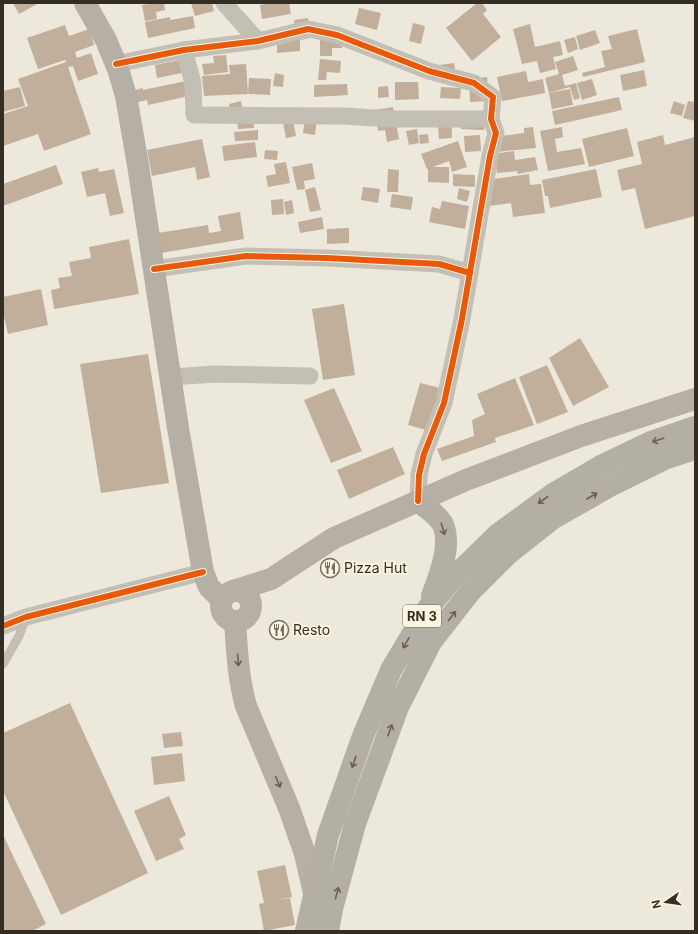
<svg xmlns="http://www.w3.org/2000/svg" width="698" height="934" font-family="Inter,sans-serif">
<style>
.building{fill:#c1af9b}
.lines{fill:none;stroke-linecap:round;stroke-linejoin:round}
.lane{stroke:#c4bfb5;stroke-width:9}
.street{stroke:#c4bfb5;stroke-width:17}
.secondary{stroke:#b5afa5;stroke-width:22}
.highway{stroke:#b4afa5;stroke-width:22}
.cycleway-casing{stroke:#faf4e0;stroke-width:8}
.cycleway{stroke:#e8590c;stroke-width:6}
.oneway{stroke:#676158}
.oneway2{stroke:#686158}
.labels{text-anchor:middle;stroke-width:3.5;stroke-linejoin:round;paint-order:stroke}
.shield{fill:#faf4e0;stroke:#6f695c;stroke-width:1}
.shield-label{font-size:13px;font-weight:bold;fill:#342d24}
.poi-label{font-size:14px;fill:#342d24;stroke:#faf4e0;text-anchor:start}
</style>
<rect width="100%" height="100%" fill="#ece8db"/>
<g class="building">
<polygon points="13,3 39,3 19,14"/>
<polygon points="156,3 164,3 165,10 156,12 157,19 145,21 142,5"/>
<polygon points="191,3 212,3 214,11 195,16"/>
<polygon points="272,3 289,3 291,14 262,19 260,5"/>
<polygon points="477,3 482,3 487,10 483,14 501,37 472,61 446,28"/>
<polygon points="359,8 381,13 377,30 355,24"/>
<polygon points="193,16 195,28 148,38 145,22 170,17 170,20"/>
<polygon points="308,18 310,38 300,40 300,51 277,53 277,38 296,37 294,20"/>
<polygon points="413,23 425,26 421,44 409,41"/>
<polygon points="530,24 535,47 560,41 563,55 553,57 556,69 540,73 537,61 522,64 513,29"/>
<polygon points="65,25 69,36 89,29 94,45 75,52 77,58 91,53 98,74 78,81 73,66 68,67 91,134 44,151 38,134 3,146 3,114 28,106 18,79 66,62 65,60 38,69 27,38"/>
<polygon points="320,28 342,28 342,48 332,48 332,56 320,56"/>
<polygon points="637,29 645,62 583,77 582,73 605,67 601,51 612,49 608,36"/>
<polygon points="595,30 600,43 580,50 576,36"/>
<polygon points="575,37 578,49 568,53 564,40"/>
<polygon points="226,55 228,72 204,75 202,64 214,63 213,56"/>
<polygon points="573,56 578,70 562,75 565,86 576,83 580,98 574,100 570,87 549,93 545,78 559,74 555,62"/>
<polygon points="320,59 341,61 340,73 327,72 326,80 318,80"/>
<polygon points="180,60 182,73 157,78 155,65"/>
<polygon points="454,63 456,75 439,65"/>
<polygon points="246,64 248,94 204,96 202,76 230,74 229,65"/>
<polygon points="644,70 647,86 623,91 620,75"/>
<polygon points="526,71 528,82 543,79 545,93 502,101 497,77"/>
<polygon points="275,73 284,75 283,87 273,86"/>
<polygon points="487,77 489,101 470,102 469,79"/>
<polygon points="249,78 271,79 270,95 248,94"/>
<polygon points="592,79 597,95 582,100 577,83"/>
<polygon points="186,81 189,96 148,105 147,100 138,102 135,90 143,88 143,90"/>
<polygon points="395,82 418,82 419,99 395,100"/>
<polygon points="347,84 348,95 314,97 314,85"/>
<polygon points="388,86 389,97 378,98 378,87"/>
<polygon points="20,87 25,106 3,112 3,91"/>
<polygon points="441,87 461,88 460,99 440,98"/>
<polygon points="570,89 573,105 552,109 549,93"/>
<polygon points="619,97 622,110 555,125 552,111"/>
<polygon points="241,101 244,119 232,121 229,104"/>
<polygon points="674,101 685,105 682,116 670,113"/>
<polygon points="688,101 695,102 695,121 683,118"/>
<polygon points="393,107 399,139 387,142 385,130 378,131 375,110"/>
<polygon points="451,114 452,138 439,139 438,126"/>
<polygon points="292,115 296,136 286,138 282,117"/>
<polygon points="305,118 317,119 315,135 303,133"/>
<polygon points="461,119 484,120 484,130 461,129"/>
<polygon points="237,121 253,121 254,128 238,129"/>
<polygon points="533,127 536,148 496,152 494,137 524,133 524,128"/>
<polygon points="562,127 563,137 555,139 557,152 581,148 585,164 548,171 540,131"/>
<polygon points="627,128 634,156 589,167 582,139"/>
<polygon points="417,129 419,143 409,145 406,131"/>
<polygon points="258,130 258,140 235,141 234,132"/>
<polygon points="428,134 429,143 420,144 419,135"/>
<polygon points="480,135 481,151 465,152 464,136"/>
<polygon points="663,135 665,145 695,137 695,216 645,229 635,188 622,191 617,170 642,164 637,142"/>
<polygon points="202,139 210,177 197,180 195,167 152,176 147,150"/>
<polygon points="458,141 467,167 452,172 449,161 433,167 449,167 449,183 428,182 428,169 427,169 421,154"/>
<polygon points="255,142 257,157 224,161 222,146"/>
<polygon points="265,150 278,151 277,160 264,159"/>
<polygon points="514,151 515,160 535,157 538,170 518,174 517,171 497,173 494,154"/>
<polygon points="286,162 290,183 268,187 266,176 276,174 274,164"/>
<polygon points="312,163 315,179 304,181 305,189 297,190 292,167"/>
<polygon points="56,165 63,184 3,206 3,184"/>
<polygon points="98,168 99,172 114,169 124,213 110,216 105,193 87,197 81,172"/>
<polygon points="388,169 399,170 398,192 387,192"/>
<polygon points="596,169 602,197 550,208 548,196 545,196 542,180"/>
<polygon points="453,174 475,175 475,187 453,186"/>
<polygon points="529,174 530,185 541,184 545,213 513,217 511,203 489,206 486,180"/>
<polygon points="315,187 321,210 310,212 305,190"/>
<polygon points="363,187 380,189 378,203 361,200"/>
<polygon points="459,188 470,191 467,202 457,199"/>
<polygon points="392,194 413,197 411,210 390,207"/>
<polygon points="283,199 284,214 272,215 271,200"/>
<polygon points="292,200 294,213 286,215 284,202"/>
<polygon points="442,201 469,206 465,229 429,222 432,207 440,209"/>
<polygon points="240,212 244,239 161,253 158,233 208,225 209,233 221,231 218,216"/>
<polygon points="322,217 324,229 300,233 298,222"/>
<polygon points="349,228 349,243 327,244 327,229"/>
<polygon points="129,239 139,294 54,309 51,290 60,288 58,278 72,276 69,262 91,258 89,247"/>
<polygon points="41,289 48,325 8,334 3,312 3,297"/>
<polygon points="344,304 355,375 323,380 312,309"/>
<polygon points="580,338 609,387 573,406 549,358"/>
<polygon points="148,354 169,483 101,493 80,364"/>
<polygon points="547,365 568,412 537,424 519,377"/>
<polygon points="515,378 534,425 495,438 496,442 442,461 437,449 474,436 472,420 485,414 477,394"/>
<polygon points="420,383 444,389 430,431 408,425"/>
<polygon points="334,388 362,451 331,463 304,400"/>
<polygon points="393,447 405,474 349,499 337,470"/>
<polygon points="70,703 148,873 61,915 3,791 3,733"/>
<polygon points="181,732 183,746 164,748 162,734"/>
<polygon points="182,753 185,781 154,785 151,757"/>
<polygon points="169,796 186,835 179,839 184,849 156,861 134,811"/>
<polygon points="3,835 46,924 32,931 3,931"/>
<polygon points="285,865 292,897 276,900 290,898 295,925 264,931 259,904 264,903 257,871"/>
</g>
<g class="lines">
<polyline class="lane" points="3,664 19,636 26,617"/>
<g class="street">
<polyline points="224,3 258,41"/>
<polyline points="184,50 193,83 194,115 344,116 391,119 491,119"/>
<polyline points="116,64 184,50 258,41 308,29 337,35 429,71 474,83 493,97 491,119 496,133 490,156 462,319 444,403 424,454 419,475 418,501"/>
<polyline points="154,269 246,256 327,258 439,264 470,273"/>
<polyline points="171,377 215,374 310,376"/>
<polyline points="3,626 26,617 203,572"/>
</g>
<g class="secondary">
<polyline points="85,3 106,40 118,69 126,96 138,165 178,428 203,572 209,587 222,600"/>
<circle cx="236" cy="606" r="15"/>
<polyline points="233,591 271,579 334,538 466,480 581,436 695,399"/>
<path d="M235,621C237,650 238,678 246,706L289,808L305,854L314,893"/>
</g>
<g class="highway">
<path d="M418,501C426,508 440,516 444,527C451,549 439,576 432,596"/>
<polyline points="306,931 328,835 363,736 391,670 428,608 453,578 497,535 553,494 601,466 651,442 695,427"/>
<polyline points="328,931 332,909 355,824 398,707 431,642 470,592 509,553 552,519 610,486 667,458 695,449"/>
</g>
<g class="cycleway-casing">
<g id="cycleway">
<polyline points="116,64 184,50 258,41 308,29 337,35 429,71 474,83 493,97 491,119 496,133 490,156 462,319 444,403 424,454 419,475 418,501"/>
<polyline points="154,269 246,256 327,258 439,264 470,273"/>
<polyline points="3,626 26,617 203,572"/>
</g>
</g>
<use href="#cycleway" class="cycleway"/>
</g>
<defs><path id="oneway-shaft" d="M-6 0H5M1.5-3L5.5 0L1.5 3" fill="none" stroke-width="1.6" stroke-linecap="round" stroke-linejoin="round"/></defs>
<g class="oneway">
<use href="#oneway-shaft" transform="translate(658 440) rotate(162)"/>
<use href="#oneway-shaft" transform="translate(592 496) rotate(-30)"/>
<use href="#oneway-shaft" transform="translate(543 500) rotate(143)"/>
<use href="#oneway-shaft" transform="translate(443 529) rotate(73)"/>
<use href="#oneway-shaft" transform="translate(452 616) rotate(-52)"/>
<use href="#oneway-shaft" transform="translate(406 643) rotate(120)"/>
<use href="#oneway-shaft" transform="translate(390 730) rotate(-70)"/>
<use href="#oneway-shaft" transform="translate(354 762) rotate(109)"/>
<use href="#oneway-shaft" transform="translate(337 893) rotate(-75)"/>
</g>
<g class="oneway2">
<use href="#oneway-shaft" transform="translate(238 660) rotate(86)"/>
<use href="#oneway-shaft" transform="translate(278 782) rotate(67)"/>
</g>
<defs>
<g id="restaurant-ring" transform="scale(1)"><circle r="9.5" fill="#faf4e0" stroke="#746e64" stroke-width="1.5"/><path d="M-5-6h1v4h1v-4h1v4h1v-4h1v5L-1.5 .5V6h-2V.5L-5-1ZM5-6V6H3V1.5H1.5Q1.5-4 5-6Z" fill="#746e64"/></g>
</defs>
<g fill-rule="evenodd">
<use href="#restaurant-ring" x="330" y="568"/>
<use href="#restaurant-ring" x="279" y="630"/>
</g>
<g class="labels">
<rect class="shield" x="403" y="605" width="38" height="22" rx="3"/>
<g class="shield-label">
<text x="422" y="621">RN 3</text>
</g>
<g class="poi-label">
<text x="344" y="573">Pizza Hut</text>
<text x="293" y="635">Resto</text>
</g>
</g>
<rect width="698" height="934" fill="none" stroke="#342d24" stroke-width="8"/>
<g transform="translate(666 902) rotate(257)" stroke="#faf4e0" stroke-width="3" paint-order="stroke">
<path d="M0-3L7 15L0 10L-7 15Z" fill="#342d24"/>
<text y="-6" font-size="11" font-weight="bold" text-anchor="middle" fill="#342d24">N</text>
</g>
</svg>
